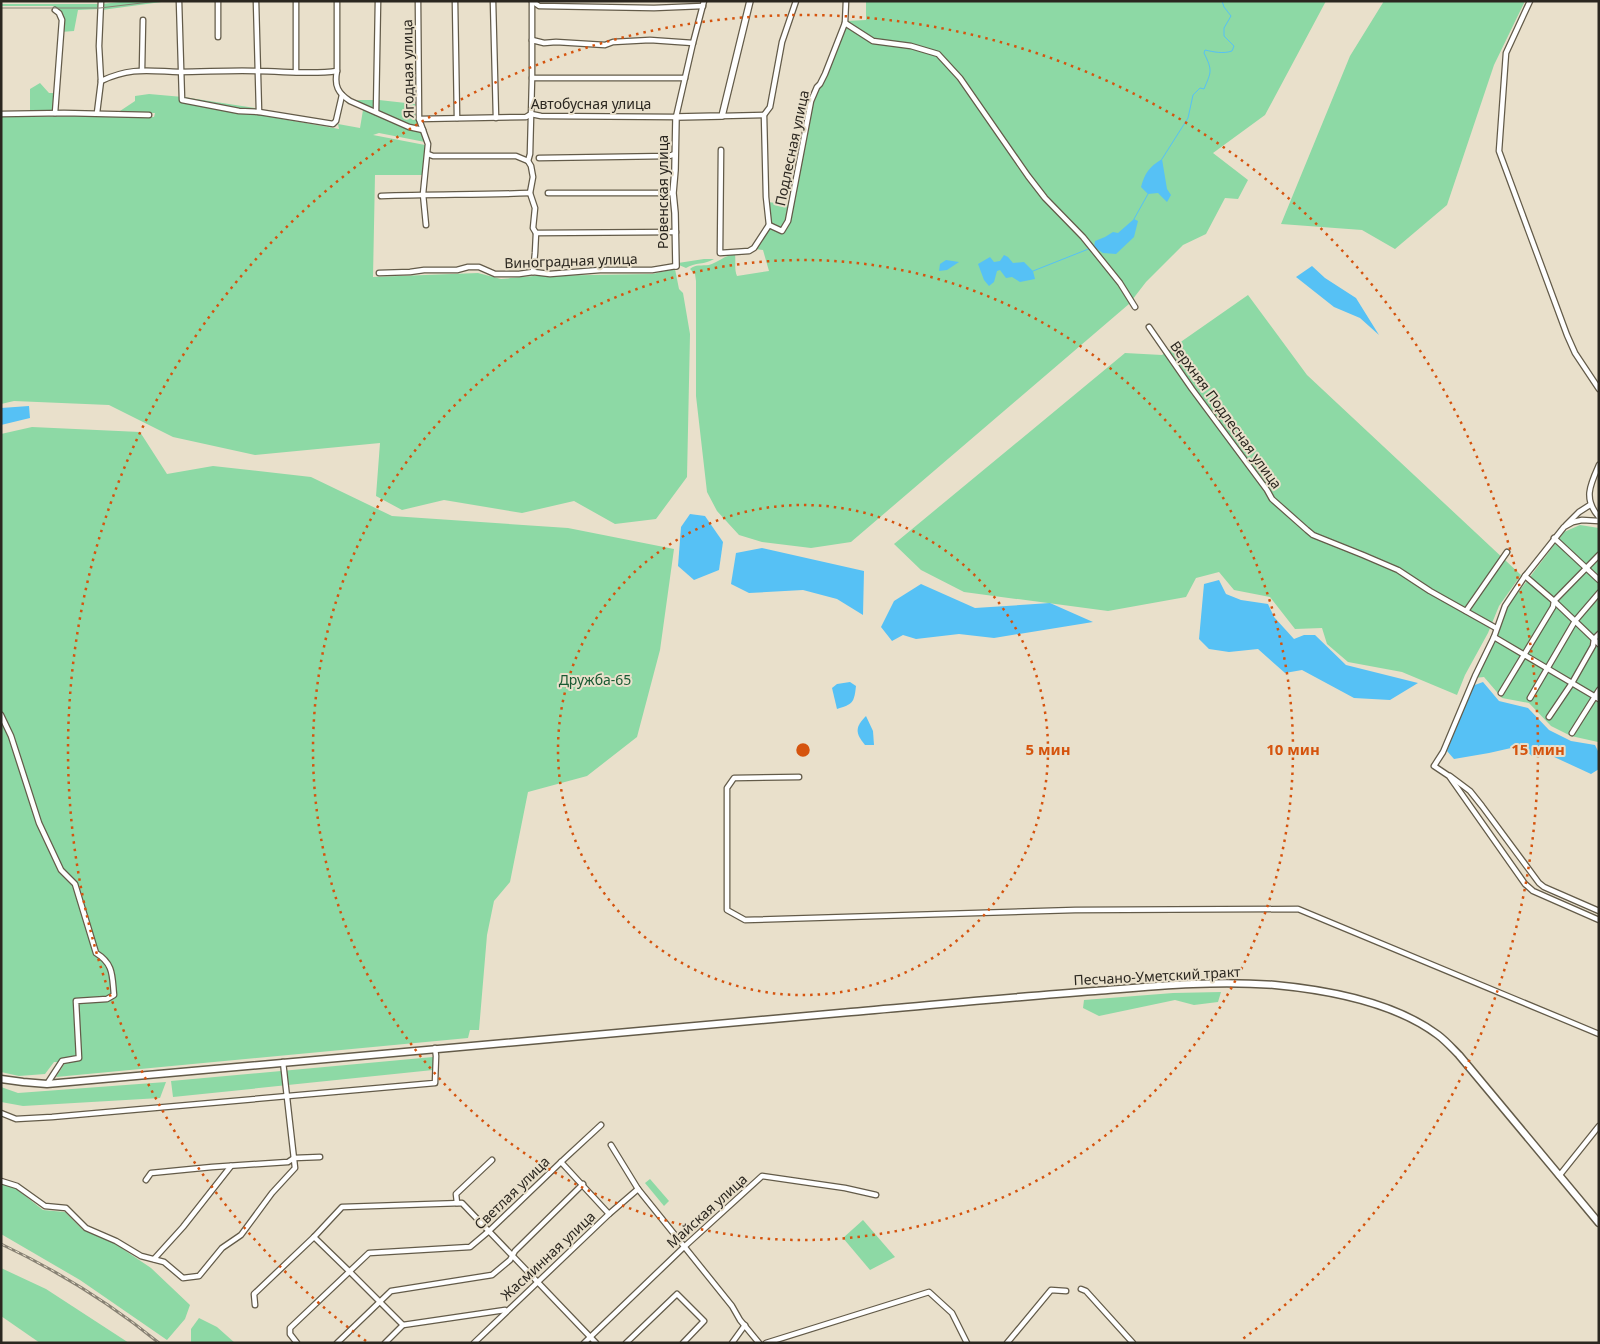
<svg xmlns="http://www.w3.org/2000/svg" width="1600" height="1344" font-family="'Noto Sans',sans-serif">
<style>
.green{fill:#8dd9a5}
.water{fill:#56c1f5}
.lines{fill:none;stroke-linecap:round;stroke-linejoin:round}
.stream{stroke:#56c1f5;stroke-width:1}
.minor-casing{stroke:#635b49;stroke-width:7}
.tertiary-casing{stroke:#635b49;stroke-width:8}
.secondary-casing{stroke:#635b49;stroke-width:9}
.minor{stroke:#fff;stroke-width:4.5}
.tertiary{stroke:#fff;stroke-width:5.5}
.secondary{stroke:#fff;stroke-width:6}
.tram{stroke:#888274;stroke-width:1}
.rail-casing{stroke:#888274;stroke-width:3}
.rail{stroke:#e9e0cb;stroke-width:1;stroke-dasharray:4;stroke-linecap:butt}
.ring{fill:none;stroke:#d5540e;stroke-width:2.5;stroke-dasharray:2.5 5}
.labels{text-anchor:middle;stroke-width:4;stroke-linejoin:round;paint-order:stroke}
.street-label{font-size:14px;fill:#2b2720;stroke:#e9e0cb}
.park-label{font-size:14px;fill:#195a33;stroke:#e9e0cb}
.centre{fill:#d5540e;stroke:#e9e0cb;stroke-width:2.5}
.ring-label{font-size:15px;text-anchor:middle;font-weight:bold;fill:#d5540e;stroke:#e9e0cb;stroke-width:4;stroke-linejoin:round;paint-order:stroke}
</style>
<rect width="100%" height="100%" fill="#e9e0cb"/>
<g class="green">
<polygon points="129,1 169,1 102,10 102,4"/>
<path d="M866,1H1326L1265,115L1213,153L1248,180L1238,199L1225,198L1206,234L1183,245L1146,282L1129,304L851,542L811,548L762,542L739,535L717,511L707,492L696,396V281L695,274L690,269C695,264 702,266 709,265C719,262 723,256 735,254C736,262 734,269 737,276L769,271L763,250L755,249L770,228L785,232L812,98L846,21L866,20Z"/>
<polygon points="1384,1 1525,1 1494,65 1447,205 1395,249 1362,230 1281,224 1350,56"/>
<polygon points="1,4 99,4 99,9 78,10 74,31 61,32 61,13 53,6 1,6"/>
<polygon points="40,83 49,93 55,93 52,111 30,112 30,89"/>
<polygon points="149,94 183,97 255,108 258,109 260,115 339,129 338,124 360,128 363,110 357,100 379,100 415,104 415,116 425,138 425,142 379,133 373,135 425,145 423,175 375,175 373,277 478,273 501,279 534,276 652,274 675,269 679,289 683,293 690,334 687,477 656,519 615,524 574,501 522,513 444,500 402,510 376,496 380,443 255,455 173,437 109,405 14,401 1,404 1,117 98,116 154,117 155,113 116,113 120,111 135,101 135,96"/>
<polygon points="768,202 790,205 786,223 780,229 770,223"/>
<path d="M704,259H714C705,265 695,262 686,268L679,265L678,263Z"/>
<polygon points="1248,295 1307,375 1521,575 1499,606 1488,633 1465,675 1457,695 1402,672 1348,662 1327,644 1322,628 1295,629 1270,597 1234,590 1219,572 1196,578 1186,597 1108,611 964,592 921,570 894,544 1125,353 1162,355"/>
<polygon points="32,427 140,432 167,474 213,466 311,477 392,516 568,528 674,549 660,650 637,737 587,776 528,792 510,882 494,901 487,935 479,1030 470,1030 468,1038 56,1077 65,1063 70,1062 54,1062 45,1074 19,1076 1,1072 1,434"/>
<polygon points="1580,525 1599,528 1599,744 1598,742 1571,736 1551,726 1529,703 1502,698 1484,677 1474,678 1489,654 1507,607 1564,532"/>
<polygon points="1221,992 1218,1002 1194,1005 1175,1000 1099,1016 1083,1008 1084,1000 1173,993"/>
<polygon points="433,1057 433,1070 173,1097 171,1081"/>
<polygon points="166,1082 160,1098 23,1106 1,1102 1,1087 18,1093"/>
<polygon points="650,1179 669,1201 664,1206 645,1183"/>
<polygon points="1,1181 14,1187 43,1210 65,1212 83,1230 108,1239 151,1268 190,1305 185,1319 167,1340 80,1280 1,1234"/>
<polygon points="863,1220 895,1257 870,1270 843,1238"/>
<polygon points="1,1268 46,1289 129,1343 40,1343 1,1316"/>
<polygon points="199,1318 217,1327 235,1343 191,1343 191,1329"/>
</g>
<g class="water">
<path d="M1162,159L1167,189L1171,195L1167,202L1158,193L1148,194L1141,187C1145,173 1149,167 1162,159Z"/>
<polygon points="1134,219 1138,221 1134,237 1116,254 1103,253 1094,247 1095,241 1105,237 1113,232 1118,233"/>
<polygon points="1004,255 1008,257 1013,263 1024,262 1033,271 1035,279 1020,282 1012,277 1006,278 1000,270 997,271 994,282 989,286 984,280 978,264 990,257 994,262 1000,261"/>
<polygon points="946,260 959,262 947,270 939,271 940,264"/>
<polygon points="1312,266 1325,278 1356,298 1379,335 1360,318 1334,307 1296,277"/>
<polygon points="29,406 30,418 1,425 1,408"/>
<polygon points="690,514 705,516 723,542 719,570 694,580 678,566 681,527"/>
<polygon points="762,548 864,571 863,615 837,599 803,590 749,593 731,584 736,553"/>
<polygon points="1219,580 1226,594 1241,600 1268,604 1274,617 1294,639 1304,635 1315,635 1346,665 1418,683 1390,700 1354,698 1302,670 1285,673 1258,649 1229,652 1209,649 1199,639 1204,584"/>
<polygon points="921,584 975,608 1050,603 1093,622 994,638 959,634 916,639 903,635 892,641 881,627 894,601"/>
<path d="M850,682L856,686C854,703 853,704 837,709L832,688L837,684Z"/>
<polygon points="1483,682 1499,701 1528,708 1549,730 1571,741 1595,745 1599,753 1599,769 1591,774 1552,756 1532,756 1520,746 1489,753 1454,759 1447,751 1472,686"/>
<path d="M866,716L873,731L874,745H865C855,733 855,727 866,716Z"/>
</g>
<g class="lines">
<g class="stream">
<path d="M1162,159L1188,118L1193,95L1200,88L1204,89C1211,72 1213,71 1204,53L1205,50C1214,52 1223,54 1232,51L1234,46L1224,36V28L1231,16L1224,7L1222,1"/>
<polyline points="1134,219 1148,194"/>
<polyline points="1033,271 1091,248"/>
</g>
<g class="minor-casing">
<g id="minor">
<polyline points="179,1 182,100 239,111 259,112 333,124 336,121 342,95"/>
<polyline points="256,1 259,112"/>
<path d="M337,1V71C334,86 338,93 350,101L409,127L423,130"/>
<polyline points="418,1 419,119 428,144 423,194 426,225"/>
<polyline points="455,1 457,118"/>
<polyline points="493,1 496,118"/>
<polyline points="532,1 532,78 530,154 528,161 531,166 533,177 530,193 535,208 533,228 536,233 535,253 533,272"/>
<polyline points="532,1 539,6 654,8 703,6"/>
<polyline points="1530,1 1506,53 1499,151 1567,335 1575,353 1599,389"/>
<polyline points="55,10 59,13 62,20 55,113"/>
<polyline points="845,23 873,41 911,46 938,54 960,78 1028,176 1045,198 1083,237 1120,283 1135,307"/>
<polyline points="218,37 218,1"/>
<polyline points="532,40 544,43 556,42 605,45 613,42 650,40 693,43"/>
<polyline points="142,70 143,20"/>
<polyline points="296,72 296,1"/>
<polyline points="532,78 685,78"/>
<path d="M101,81C131,67 148,71 179,72C205,72 231,70 256,71C283,71 311,75 337,71"/>
<polyline points="376,112 378,1"/>
<polyline points="97,113 101,81 99,46 101,1"/>
<polyline points="1,114 64,113 149,115"/>
<polyline points="722,116 764,115"/>
<polyline points="419,119 526,117 531,114 541,116 676,117 693,43 704,1"/>
<polyline points="721,150 720,253 749,251 754,248 769,225 766,197 764,115 770,107 782,42 796,1"/>
<polyline points="428,154 433,156 516,156 528,161"/>
<polyline points="539,158 669,156 675,154"/>
<polyline points="548,193 673,193"/>
<path d="M381,196C430,194 480,195 530,193"/>
<polyline points="769,225 782,231 788,221 811,101 817,87 820,84 825,74 845,23 846,1"/>
<polyline points="536,233 676,232"/>
<polyline points="379,273 410,272 424,270 457,270 468,267 479,267 495,274 519,274 533,272 550,274 600,270 652,270 676,266"/>
<polyline points="1149,327 1192,389 1267,490 1272,499 1307,530 1313,535 1363,555 1398,570 1430,591 1496,628"/>
<path d="M1599,465C1590,485 1583,499 1599,517"/>
<polyline points="1599,521 1582,520 1573,522 1564,527 1525,576 1505,606 1494,637 1475,676 1443,752 1434,766 1449,776 1525,884 1533,891 1599,920"/>
<polyline points="1566,525 1579,512 1590,505"/>
<polyline points="1554,538 1599,580"/>
<polyline points="1525,576 1554,601 1599,644"/>
<polyline points="1466,611 1507,552"/>
<polyline points="1494,637 1599,699"/>
<polyline points="1501,693 1553,607 1554,601 1599,555"/>
<polyline points="1530,698 1575,621 1599,593"/>
<path d="M1,715L11,736L39,823L61,870L75,884L96,953C114,964 112,976 114,995L107,999L76,1001L79,1058L62,1061L47,1084"/>
<polyline points="1549,717 1572,683 1593,646 1594,639 1599,634"/>
<polyline points="1572,733 1599,690"/>
<polyline points="1450,776 1470,791 1482,806 1539,883 1544,887 1599,911"/>
<polyline points="799,777 734,778 727,788 727,910 745,920 1075,910 1298,909 1599,1034"/>
<polyline points="1,1113 16,1119 52,1117 435,1083 436,1056 435,1048"/>
<polyline points="611,1145 638,1189 732,1306 740,1320 759,1343"/>
<polyline points="561,1162 609,1214"/>
<polyline points="1559,1176 1599,1126"/>
<polyline points="146,1180 151,1173 212,1167 288,1162 294,1158 320,1157"/>
<polyline points="1,1181 17,1186 45,1206 66,1208 86,1228 116,1241 141,1256 164,1262 183,1278 199,1276 222,1248 241,1235 272,1193 295,1168 283,1062"/>
<polyline points="457,1203 456,1194 492,1160"/>
<polyline points="314,1237 349,1271 403,1325"/>
<polyline points="154,1259 183,1227 231,1166"/>
<polyline points="1081,1289 1086,1291 1133,1343"/>
<polyline points="255,1305 254,1294 314,1237 342,1207 462,1203 596,1343"/>
<polyline points="297,1343 290,1334 290,1328 369,1253 470,1247 489,1231 561,1162 601,1125"/>
<polyline points="337,1343 391,1291 492,1275 510,1260 515,1251 583,1184"/>
<polyline points="385,1343 403,1325 505,1310"/>
<polyline points="474,1343 609,1214 638,1189"/>
<polyline points="584,1343 684,1247 762,1176 845,1188 876,1195"/>
<polyline points="626,1343 677,1294 704,1321 683,1343"/>
<polyline points="732,1343 745,1325"/>
<polyline points="766,1343 929,1292 952,1313 967,1343"/>
<polyline points="1007,1343 1051,1290 1066,1291"/>
</g>
</g>
<g class="tertiary-casing">
<polyline id="tertiary" points="676,266 675,213 673,193 675,170 676,117 722,116 750,1"/>
</g>
<g class="secondary-casing">
<path id="secondary" d="M1,1079L23,1082L47,1084C314,1058 582,1035 851,1012C932,1005 1013,997 1095,991C1155,986 1215,980 1275,985C1328,990 1394,1002 1438,1035C1446,1041 1452,1048 1459,1055L1599,1223"/>
</g>
<use href="#minor" class="minor"/>
<use href="#tertiary" class="tertiary"/>
<use href="#secondary" class="secondary"/>
<polyline class="tram" points="1,8 100,8 158,1"/>
<g class="rail-casing">
<path id="rail" d="M1,1244C58,1271 110,1303 159,1343"/>
</g>
<use href="#rail" class="rail"/>
</g>
<g class="ring">
<circle cx="803" cy="750" r="245"/>
<circle cx="803" cy="750" r="490"/>
<path d="M366 1341A735 735 0 1 1 1240 1341"/>
</g>
<g class="labels">
<g class="street-label">
<text transform="translate(408 69) rotate(-91)" y="5">Ягодная улица</text>
<text x="591" y="109">Автобусная улица</text>
<text transform="translate(792 148) rotate(-78)" y="5">Подлесная улица</text>
<text transform="translate(663 192) rotate(-90)" y="5">Ровенская улица</text>
<text transform="translate(571 261) rotate(-2)" y="5">Виноградная улица</text>
<text transform="translate(1226 415) rotate(54)" y="5">Верхняя Подлесная улица</text>
<text transform="translate(1157 976) rotate(-3)" y="5">Песчано-Уметский тракт</text>
<text transform="translate(512 1193) rotate(-44)" y="5">Светлая улица</text>
<text transform="translate(707 1211) rotate(-42)" y="5">Майская улица</text>
<text transform="translate(548 1256) rotate(-43)" y="5">Жасминная улица</text>
</g>
<g class="park-label">
<text x="595" y="685">Дружба-65</text>
</g>
</g>
<circle cx="803" cy="750" r="8" class="centre"/>
<g class="ring-label">
<text x="1048" y="755">5 мин</text>
<text x="1293" y="755">10 мин</text>
<text x="1538" y="755">15 мин</text>
</g>
<rect width="1600" height="1344" fill="none" stroke="#2b2720" stroke-width="5"/>
</svg>
